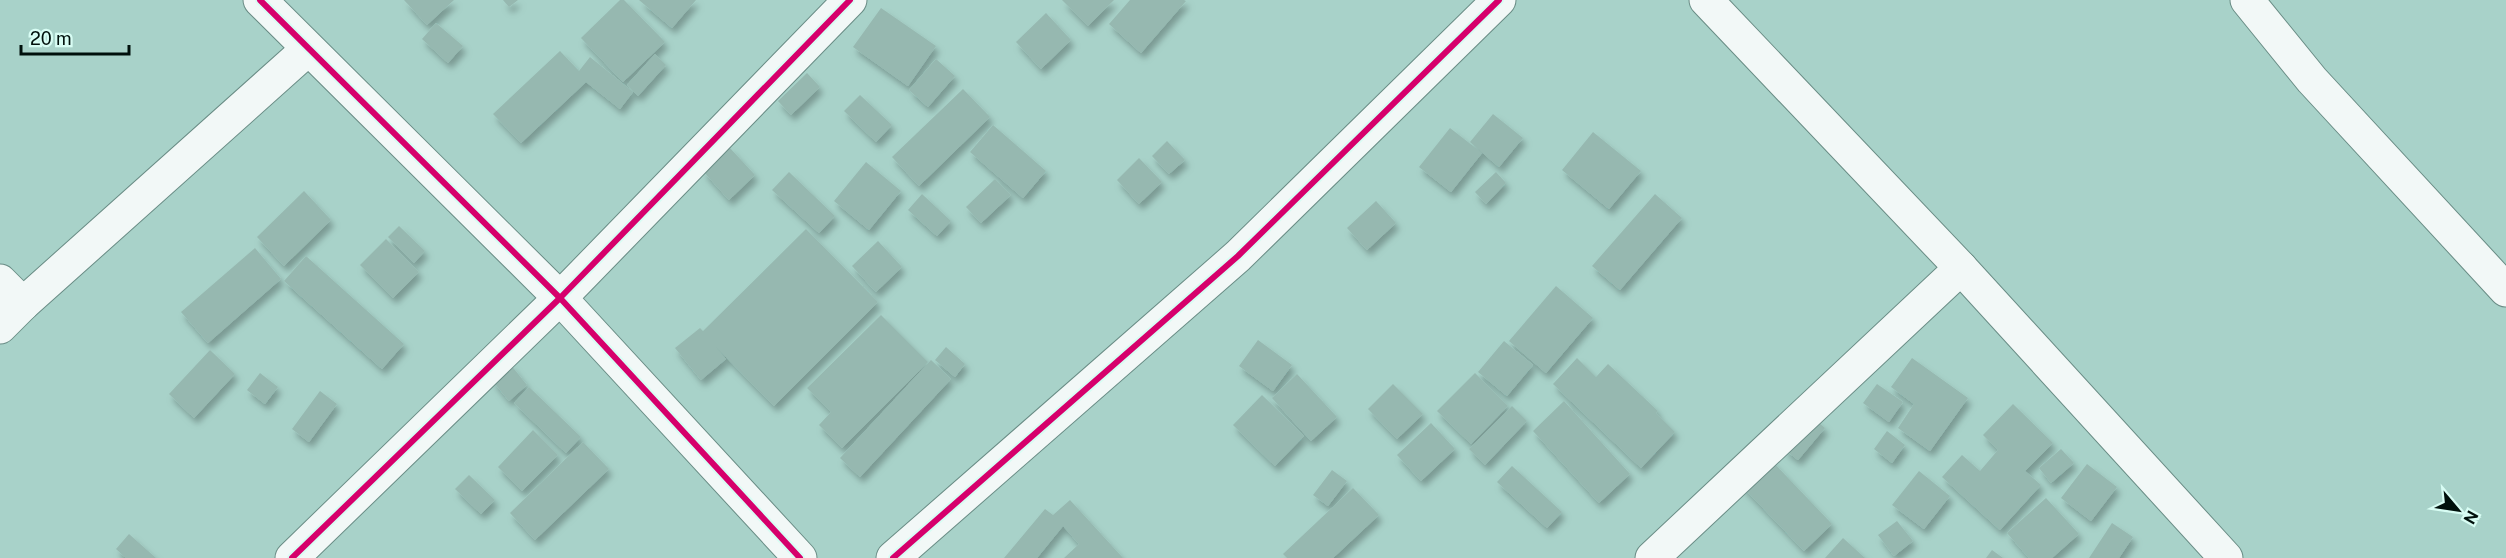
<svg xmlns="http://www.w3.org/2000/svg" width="2506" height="558" font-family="'Public Sans',sans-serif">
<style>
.building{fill:#96b8b0;filter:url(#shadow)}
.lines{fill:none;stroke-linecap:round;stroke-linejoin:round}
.minor-casing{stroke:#698c85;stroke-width:35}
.minor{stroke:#f2f8f7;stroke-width:33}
.cycleway-casing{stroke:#d8fdf4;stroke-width:10}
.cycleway{stroke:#d6006c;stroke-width:6}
</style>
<defs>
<filter id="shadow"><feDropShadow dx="3.5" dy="6" stdDeviation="3" flood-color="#0004"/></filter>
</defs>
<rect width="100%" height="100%" fill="#a8d2c9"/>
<g class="building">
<polygon points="404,0 454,0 427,25"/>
<polygon points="503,0 518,0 509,7"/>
<polygon points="620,0 624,0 665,42 623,82 581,38"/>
<polygon points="639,0 696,0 672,28"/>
<polygon points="1062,0 1114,0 1088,26"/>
<polygon points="1130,0 1184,0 1186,1 1141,53 1109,24"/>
<polygon points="881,8 936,46 908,86 853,47"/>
<polygon points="1046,13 1071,40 1041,69 1016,42"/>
<polygon points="436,23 463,46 448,63 422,39"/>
<polygon points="560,51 579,71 590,57 633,92 620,109 586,82 521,143 493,114"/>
<polygon points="655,54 666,65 638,96 627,85"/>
<polygon points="936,59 955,76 928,107 909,90"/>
<polygon points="807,73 820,87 791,115 778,101"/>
<polygon points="963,89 990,117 919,186 892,157"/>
<polygon points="860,95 892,125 876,142 844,111"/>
<polygon points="1493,114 1523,138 1499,167 1470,142"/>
<polygon points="993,125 1046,171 1023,198 970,152"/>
<polygon points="1450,128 1482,153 1451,192 1419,167"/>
<polygon points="1593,132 1641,171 1609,209 1562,170"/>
<polygon points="1167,141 1185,160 1169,174 1152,156"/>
<polygon points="729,147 755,175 729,200 703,171"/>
<polygon points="1139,158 1162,182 1139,204 1117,180"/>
<polygon points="866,162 901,191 869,230 834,201"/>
<polygon points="789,172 835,216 819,233 772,190"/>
<polygon points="1496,172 1506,183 1486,204 1475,192"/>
<polygon points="995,179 1011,195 981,223 966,207"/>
<polygon points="304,191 331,220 284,266 257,237"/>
<polygon points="922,194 951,221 937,236 908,210"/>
<polygon points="1655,194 1682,218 1620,290 1592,266"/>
<polygon points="1376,201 1396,223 1367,250 1347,228"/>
<polygon points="399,226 425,251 414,263 388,237"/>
<polygon points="806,229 878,302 774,406 716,347 726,359 701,380 675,348 700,328 703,331"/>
<polygon points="386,239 419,272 393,298 360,265"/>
<polygon points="878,241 902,267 876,292 852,266"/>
<polygon points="255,248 281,279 208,343 181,312"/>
<polygon points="306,256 404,344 382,369 284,281"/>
<polygon points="1556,286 1593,318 1546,373 1509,341"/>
<polygon points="881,315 928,362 842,448 819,425 831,412 807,388"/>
<polygon points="1258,340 1292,365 1273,391 1239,366"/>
<polygon points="1504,341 1533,365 1507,396 1478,372"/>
<polygon points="946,347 965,364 955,377 935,360"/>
<polygon points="210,350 235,374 194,418 169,394"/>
<polygon points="1577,358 1596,377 1608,364 1658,411 1656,413 1675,432 1641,468 1553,384"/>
<polygon points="1912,358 1968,398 1930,451 1898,428 1914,404 1891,387"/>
<polygon points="931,360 951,379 860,477 840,458"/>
<polygon points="510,364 527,385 509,401 492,380"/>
<polygon points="260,373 278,387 265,404 247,390"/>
<polygon points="1475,373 1508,406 1471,444 1437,411"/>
<polygon points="1297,374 1337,417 1311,441 1272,398"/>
<polygon points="1393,384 1423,414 1397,439 1368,409"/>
<polygon points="1877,384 1903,402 1889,422 1863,403"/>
<polygon points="529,387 581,437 566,453 514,403"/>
<polygon points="320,391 337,404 309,442 292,429"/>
<polygon points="1262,395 1304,436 1275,466 1233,425"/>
<polygon points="1564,401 1630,474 1599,503 1533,431"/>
<polygon points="2013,404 2053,443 2025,471 2041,485 2000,530 1942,477 1962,455 1980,471 1998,450 1983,435"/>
<polygon points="1512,406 1527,421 1485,465 1469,449"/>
<polygon points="1811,416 1825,428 1798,460 1784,449"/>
<polygon points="1431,423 1455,449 1421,481 1397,455"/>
<polygon points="533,430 558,455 522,491 498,467"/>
<polygon points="1887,431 1905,445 1892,463 1874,449"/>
<polygon points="583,442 609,469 535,540 510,513"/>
<polygon points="2061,449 2074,463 2051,483 2039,468"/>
<polygon points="1769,458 1832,524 1804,551 1741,485"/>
<polygon points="2087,464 2117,487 2091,521 2061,498"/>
<polygon points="1512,466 1562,512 1547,528 1497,482"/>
<polygon points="1332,470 1347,481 1328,506 1313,495"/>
<polygon points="1919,471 1950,496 1924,529 1892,505"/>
<polygon points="469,475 495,500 481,514 455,489"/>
<polygon points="1353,488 1379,515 1333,558 1287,558 1283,554"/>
<polygon points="2046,498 2079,534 2052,558 2029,558 2007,533"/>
<polygon points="1070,500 1123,558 1064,558 1079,544 1063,526 1037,558 1004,558 1045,509 1053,515"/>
<polygon points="1897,521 1913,541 1894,556 1878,535"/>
<polygon points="2112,523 2133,537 2119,558 2089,558"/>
<polygon points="129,534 156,558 126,558 116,549"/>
<polygon points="1843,538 1865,558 1825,558"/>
<polygon points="1992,550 2003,558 1986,558"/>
</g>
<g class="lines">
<g class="minor-casing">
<g id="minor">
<polyline points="260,0 560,298 800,558"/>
<polyline points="1706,0 1961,268 2226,558"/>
<polyline points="2247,0 2312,80 2506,290"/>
<polyline points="0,281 23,304"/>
<polyline points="0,327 23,304 308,49"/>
<polyline points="292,558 560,298 850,0"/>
<polyline points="893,558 1238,256 1499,0"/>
<polyline points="1652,558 1961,268"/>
</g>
</g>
<use href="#minor" class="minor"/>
<g class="cycleway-casing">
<g id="cycleway">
<polyline points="260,0 560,298 800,558"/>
<polyline points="292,558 560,298 850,0"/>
<polyline points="893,558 1238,256 1499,0"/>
</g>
</g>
<use href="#cycleway" class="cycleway"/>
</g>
<g transform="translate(2458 510) rotate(119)" stroke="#d8fdf4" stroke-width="4.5" paint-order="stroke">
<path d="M0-4.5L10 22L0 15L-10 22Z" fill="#00100c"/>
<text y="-9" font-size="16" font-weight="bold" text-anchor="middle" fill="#00100c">N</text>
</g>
<path d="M21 45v9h108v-9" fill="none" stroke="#00100c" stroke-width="3"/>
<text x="30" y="45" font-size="18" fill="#00100c" stroke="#d8fdf4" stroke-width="4.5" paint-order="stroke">20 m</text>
</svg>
